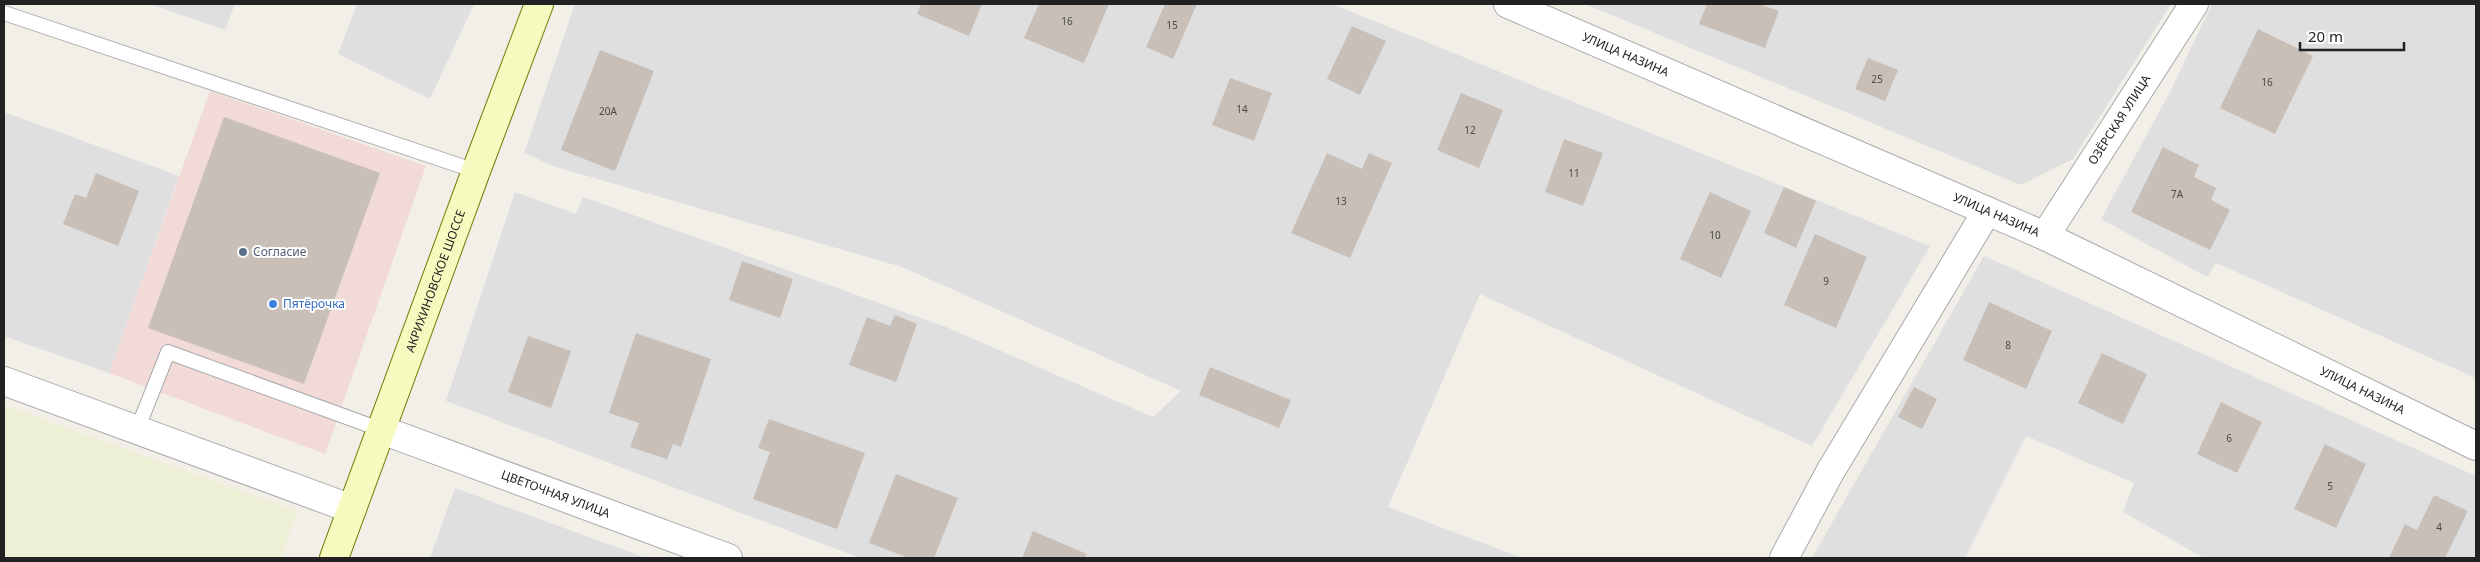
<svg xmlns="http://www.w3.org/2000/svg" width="2480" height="562" font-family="'Noto Sans',sans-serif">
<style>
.residential{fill:#e0dfdf}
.commercial{fill:#f2dad9}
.farmland{fill:#eef0d5}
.building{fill:#c7bfb8}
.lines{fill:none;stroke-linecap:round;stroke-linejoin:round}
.lane-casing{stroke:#a9a9a9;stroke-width:16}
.street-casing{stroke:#a9a9a9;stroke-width:30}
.secondary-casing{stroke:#707d05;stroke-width:30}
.lane{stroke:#fff;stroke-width:14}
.street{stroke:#fff;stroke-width:28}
.secondary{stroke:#f7fabf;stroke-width:28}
.service-dot{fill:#5c6f8a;stroke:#fff;stroke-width:2}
.shop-dot{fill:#3f7fe0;stroke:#fff;stroke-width:2}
.labels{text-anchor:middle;stroke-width:4;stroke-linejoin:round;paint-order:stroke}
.number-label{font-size:10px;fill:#4b4948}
.street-label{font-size:12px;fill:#222;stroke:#fff}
.service-label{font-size:12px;fill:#4e5e75;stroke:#fff;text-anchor:start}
.shop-label{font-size:12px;fill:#366cbe;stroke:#fff;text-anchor:start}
</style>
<rect width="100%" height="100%" fill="#f2efe9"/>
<g class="residential">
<polygon points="150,4 235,4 225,30"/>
<polygon points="357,4 474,4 430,99 338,54"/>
<polygon points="575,4 1332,4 1930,246 1812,446 1480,294 1388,507 1522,558 860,558 446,401 515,192 576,214 583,197 946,327 1153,417 1181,391 902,267 556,167 524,153"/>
<polygon points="1585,4 2171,4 2073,159 2021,185"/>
<polygon points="2212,4 2476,4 2476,378 2216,263 2207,277 2101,219 2171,90"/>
<polygon points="4,112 179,176 109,373 4,336"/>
<polygon points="1984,256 2476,476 2476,558 2204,558 2123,512 2134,483 2026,436 1965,558 1812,558"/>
<polygon points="455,488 646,558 430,558"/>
</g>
<polygon class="commercial" points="210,91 426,166 325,454 109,373"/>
<polygon class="farmland" points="4,405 297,511 281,558 4,558"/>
<g class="building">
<polygon points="921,4 982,4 969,36 917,14"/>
<polygon points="1039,4 1109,4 1084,63 1024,38"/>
<polygon points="1165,4 1197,4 1173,59 1146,47"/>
<polygon points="1707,4 1759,4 1779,11 1765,48 1699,24"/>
<polygon points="1352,26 1386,41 1360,95 1327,79"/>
<polygon points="2258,29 2313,56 2275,134 2220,108"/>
<polygon points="600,50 654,71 615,171 561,150"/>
<polygon points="1868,58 1898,70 1885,101 1855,89"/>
<polygon points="1230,78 1272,93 1254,141 1212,125"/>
<polygon points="1461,93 1503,110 1479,168 1437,150"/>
<polygon points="224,117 380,173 304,384 148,328"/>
<polygon points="1564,139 1603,153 1583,206 1545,192"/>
<polygon points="2163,147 2199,165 2194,177 2216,188 2211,200 2230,210 2210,250 2131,212"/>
<polygon points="1327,153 1362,169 1369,153 1392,163 1350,258 1291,233"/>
<polygon points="96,173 139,191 118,246 63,224 75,194 86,198"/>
<polygon points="1784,187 1816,201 1796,248 1764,233"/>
<polygon points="1710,192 1751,211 1721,278 1680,259"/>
<polygon points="1815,234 1867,257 1836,328 1784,305"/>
<polygon points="742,261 793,279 780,318 729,300"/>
<polygon points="1989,302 2052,331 2026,389 1963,360"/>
<polygon points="895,315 917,324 896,382 849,365 867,317 890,326"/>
<polygon points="636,333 711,359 681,447 673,444 667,459 630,447 639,423 609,413"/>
<polygon points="528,336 571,351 551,408 508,392"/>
<polygon points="2102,353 2147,374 2123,424 2078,403"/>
<polygon points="1210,367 1291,400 1279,428 1199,395"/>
<polygon points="1914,387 1937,399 1922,429 1898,417"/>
<polygon points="2221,402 2262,422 2237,473 2197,454"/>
<polygon points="769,419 865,453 837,529 753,499 770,452 758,448"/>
<polygon points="2325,444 2366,464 2336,528 2294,509"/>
<polygon points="896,474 958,498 934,558 909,558 869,543"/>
<polygon points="2434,495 2468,511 2445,558 2389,558 2405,524 2417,530"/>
<polygon points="1033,531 1087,554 1085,558 1022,558"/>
</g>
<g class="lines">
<g class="lane-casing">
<g id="lane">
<polyline points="4,13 476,171"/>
<polyline points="137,430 168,352 382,430"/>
</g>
</g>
<g class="street-casing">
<g id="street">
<path id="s1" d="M1508,4L2045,236L2476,446"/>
<path id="s2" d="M2045,236L2194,4"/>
<polyline points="4,381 352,509"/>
<path id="s3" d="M382,430L728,558"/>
<polyline points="1784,558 1830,472 1987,211"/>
</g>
</g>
<g class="secondary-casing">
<g id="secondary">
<path id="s4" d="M334,558L476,171L539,4"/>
</g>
</g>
<use href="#lane" class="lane"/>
<use href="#street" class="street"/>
<use href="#secondary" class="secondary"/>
</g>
<circle class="service-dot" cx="243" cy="252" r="5"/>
<circle class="shop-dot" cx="273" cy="304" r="5"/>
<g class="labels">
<g class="number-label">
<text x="1067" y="25">16</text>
<text x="1172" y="29">15</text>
<text x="1877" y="83">25</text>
<text x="2267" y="86">16</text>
<text x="1242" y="113">14</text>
<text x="608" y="115">20А</text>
<text x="1470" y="134">12</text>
<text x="1574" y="177">11</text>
<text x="2177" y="198">7А</text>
<text x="1341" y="205">13</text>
<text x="1715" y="239">10</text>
<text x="1826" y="285">9</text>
<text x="2008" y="349">8</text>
<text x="2229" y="442">6</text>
<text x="2330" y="490">5</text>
<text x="2439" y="531">4</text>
</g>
<g class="street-label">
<text dy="4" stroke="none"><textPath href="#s1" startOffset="128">УЛИЦА НАЗИНА</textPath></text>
<text dy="4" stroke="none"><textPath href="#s2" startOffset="138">ОЗЁРСКАЯ УЛИЦА</textPath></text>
<text dy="4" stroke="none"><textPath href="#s1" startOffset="532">УЛИЦА НАЗИНА</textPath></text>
<text dy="4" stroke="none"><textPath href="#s4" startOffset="295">АКРИХИНОВСКОЕ ШОССЕ</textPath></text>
<text dy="4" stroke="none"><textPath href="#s1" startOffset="938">УЛИЦА НАЗИНА</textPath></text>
<text dy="4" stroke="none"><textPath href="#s3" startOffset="185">ЦВЕТОЧНАЯ УЛИЦА</textPath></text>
</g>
<g class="service-label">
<text x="253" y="256">Согласие</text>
</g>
<g class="shop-label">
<text x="283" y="308">Пятёрочка</text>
</g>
</g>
<rect width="2480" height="562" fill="none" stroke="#222222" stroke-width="10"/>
<path d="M2300 42v8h104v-8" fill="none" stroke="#222222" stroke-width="2.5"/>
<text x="2308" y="42" font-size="15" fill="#222222" stroke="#ffffff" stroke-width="4" paint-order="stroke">20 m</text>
</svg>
